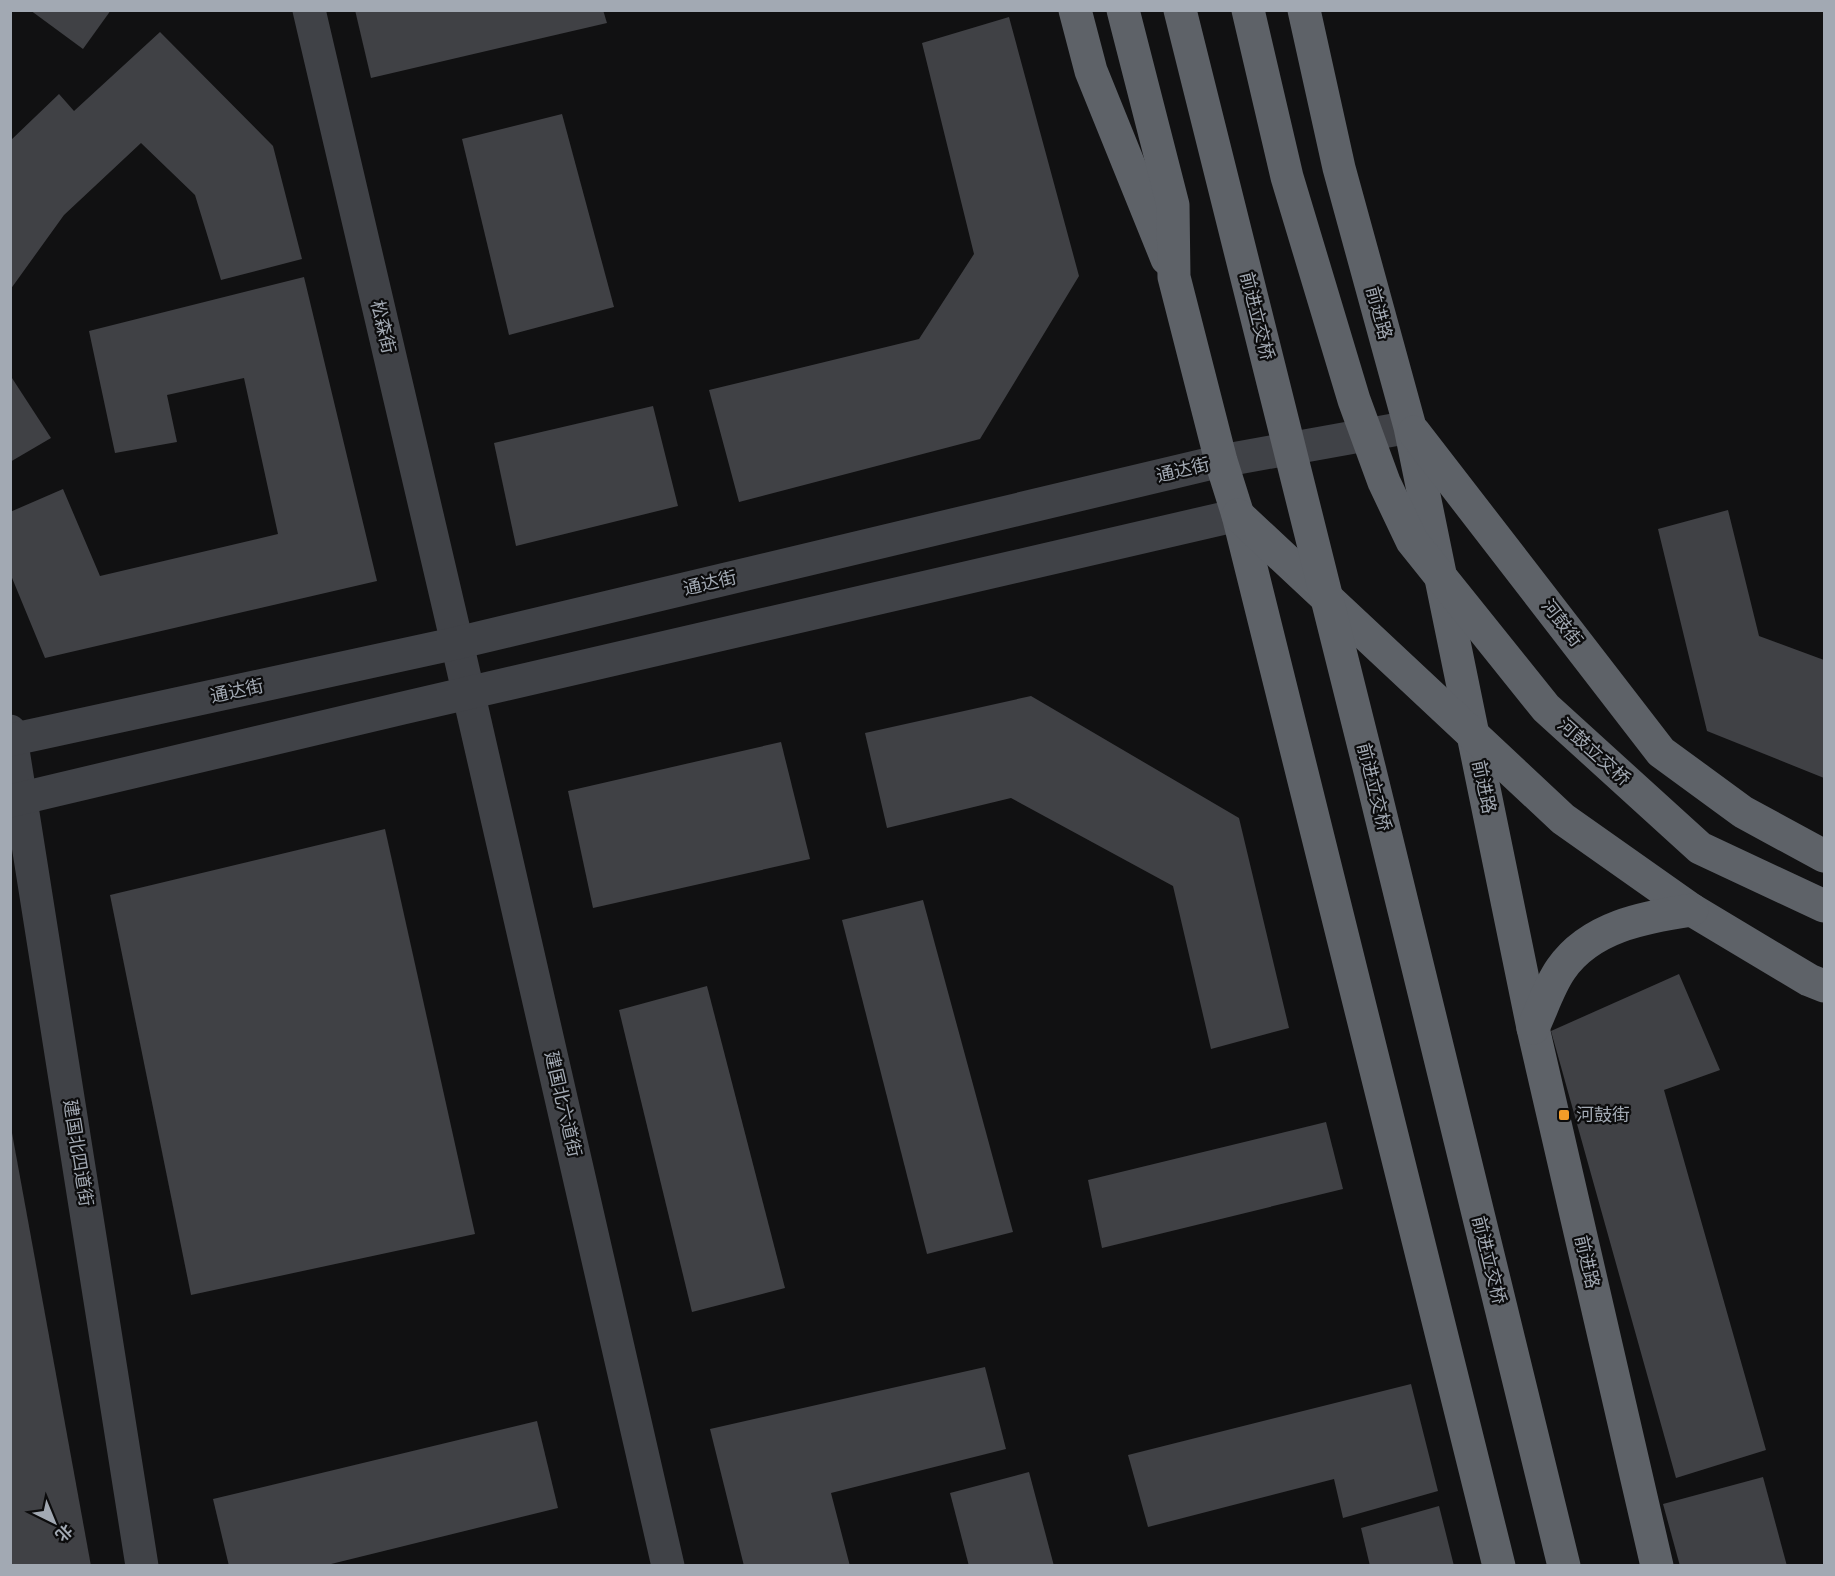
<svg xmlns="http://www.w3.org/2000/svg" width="1835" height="1576" font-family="'DejaVu Sans','Noto Sans SC',sans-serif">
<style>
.building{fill:#404145}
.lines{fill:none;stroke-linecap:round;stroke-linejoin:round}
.secondary{stroke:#404247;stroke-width:33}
.highway{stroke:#5e6268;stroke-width:33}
.highway-bridge{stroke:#5e6268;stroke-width:33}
.poi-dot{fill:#f39c28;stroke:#0c0c0d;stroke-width:2}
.labels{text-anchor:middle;stroke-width:4.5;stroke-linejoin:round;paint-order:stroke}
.street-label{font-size:18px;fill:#a2a9b3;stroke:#0c0c0d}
.poi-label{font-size:18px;fill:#a2a9b3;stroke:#0c0c0d;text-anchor:start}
</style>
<rect width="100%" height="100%" fill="#111112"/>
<g class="building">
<polygon points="30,10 111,10 83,49"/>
<polygon points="355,10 603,10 607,23 371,78"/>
<polygon points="1009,17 1079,276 980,439 739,502 709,390 919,339 974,254 922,43"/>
<polygon points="160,32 273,146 302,259 221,280 195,195 141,143 64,215 10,290 10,141 59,94 74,111"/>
<polygon points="562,114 614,307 509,335 462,139"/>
<polygon points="304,277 377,581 45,658 10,573 10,512 63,489 100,576 278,534 244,378 167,395 177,442 115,453 89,331"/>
<polygon points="10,375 51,438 10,462"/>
<polygon points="653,406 678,506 516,546 494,443"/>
<polygon points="1728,510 1759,636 1824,660 1824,778 1707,731 1658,529"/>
<polygon points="1031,696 1239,818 1289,1028 1211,1049 1173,886 1011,798 887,828 865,733"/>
<polygon points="781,742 810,859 593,908 568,791"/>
<polygon points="385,829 475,1234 191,1295 110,895"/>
<polygon points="923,900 1013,1232 927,1254 842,920"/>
<polygon points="1679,974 1720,1070 1664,1090 1766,1450 1676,1478 1551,1031"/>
<polygon points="707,986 785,1288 692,1312 619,1010"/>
<polygon points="1326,1122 1343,1189 1102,1248 1088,1180"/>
<polygon points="10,1133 12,1133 91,1566 11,1566 10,1564"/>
<polygon points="985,1367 1006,1449 831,1493 850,1566 744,1566 710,1429"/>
<polygon points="1411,1384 1438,1491 1343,1518 1334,1479 1148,1527 1128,1455"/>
<polygon points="537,1421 558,1508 323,1566 229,1566 213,1499"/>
<polygon points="1029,1472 1054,1566 969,1566 950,1493"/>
<polygon points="1763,1477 1787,1566 1680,1566 1663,1504"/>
<polygon points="1439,1506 1454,1566 1370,1566 1361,1528"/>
</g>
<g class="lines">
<g class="secondary">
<polyline points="309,10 457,643 668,1566"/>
<polyline points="10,731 142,1566"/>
<polyline points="10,740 457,643 1221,461 1410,427"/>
<polyline points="10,801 403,708 1238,515"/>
</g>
<g class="highway">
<polyline points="1075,10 1091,71 1167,259"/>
<polyline points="1123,10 1173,205 1174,277 1221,461 1238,515 1499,1566"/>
<polyline points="1304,10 1339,168 1410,427 1533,1028 1657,1566"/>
<polyline points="1414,432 1661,752 1743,812 1824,856"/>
<polyline points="1238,515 1563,819 1692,910 1809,980 1824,986"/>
<path d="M1533,1028C1542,1009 1549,986 1561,969C1590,927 1644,917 1692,910"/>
</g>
<g class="highway-bridge">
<polyline points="1180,10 1370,771 1564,1566"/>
<polyline points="1248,10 1287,177 1354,400 1384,482 1412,541 1546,708 1700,848 1824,906"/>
</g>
</g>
<rect class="poi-dot" x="1558" y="1109" width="12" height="12" rx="3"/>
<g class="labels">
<g class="street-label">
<text transform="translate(1379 313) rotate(75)" y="6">前进路</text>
<text transform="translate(1257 316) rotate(76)" y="6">前进立交桥</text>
<text transform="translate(383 327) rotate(77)" y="6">松森街</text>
<text transform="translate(1183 470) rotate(-13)" y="6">通达街</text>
<text transform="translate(710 583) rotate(-13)" y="6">通达街</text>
<text transform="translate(1562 623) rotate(52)" y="6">河鼓街</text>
<text transform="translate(237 691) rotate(-12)" y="6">通达街</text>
<text transform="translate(1594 752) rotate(42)" y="6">河鼓立交桥</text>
<text transform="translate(1374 787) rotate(76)" y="6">前进立交桥</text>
<text transform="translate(1484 787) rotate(78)" y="6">前进路</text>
<text transform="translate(563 1104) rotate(77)" y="6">建国北六道街</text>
<text transform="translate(78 1153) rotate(81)" y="6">建国北四道街</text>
<text transform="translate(1489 1260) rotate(76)" y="6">前进立交桥</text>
<text transform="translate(1587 1262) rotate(77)" y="6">前进路</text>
</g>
<g class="poi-label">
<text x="1576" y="1121">河鼓街</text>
</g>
</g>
<rect width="1835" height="1576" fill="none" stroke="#a2a9b3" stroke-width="24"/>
<g transform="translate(54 1522) rotate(137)" stroke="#0c0c0d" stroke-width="4.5" paint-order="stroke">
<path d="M0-4.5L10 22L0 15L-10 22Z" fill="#a2a9b3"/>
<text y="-9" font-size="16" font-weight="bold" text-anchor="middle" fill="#a2a9b3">北</text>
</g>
</svg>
